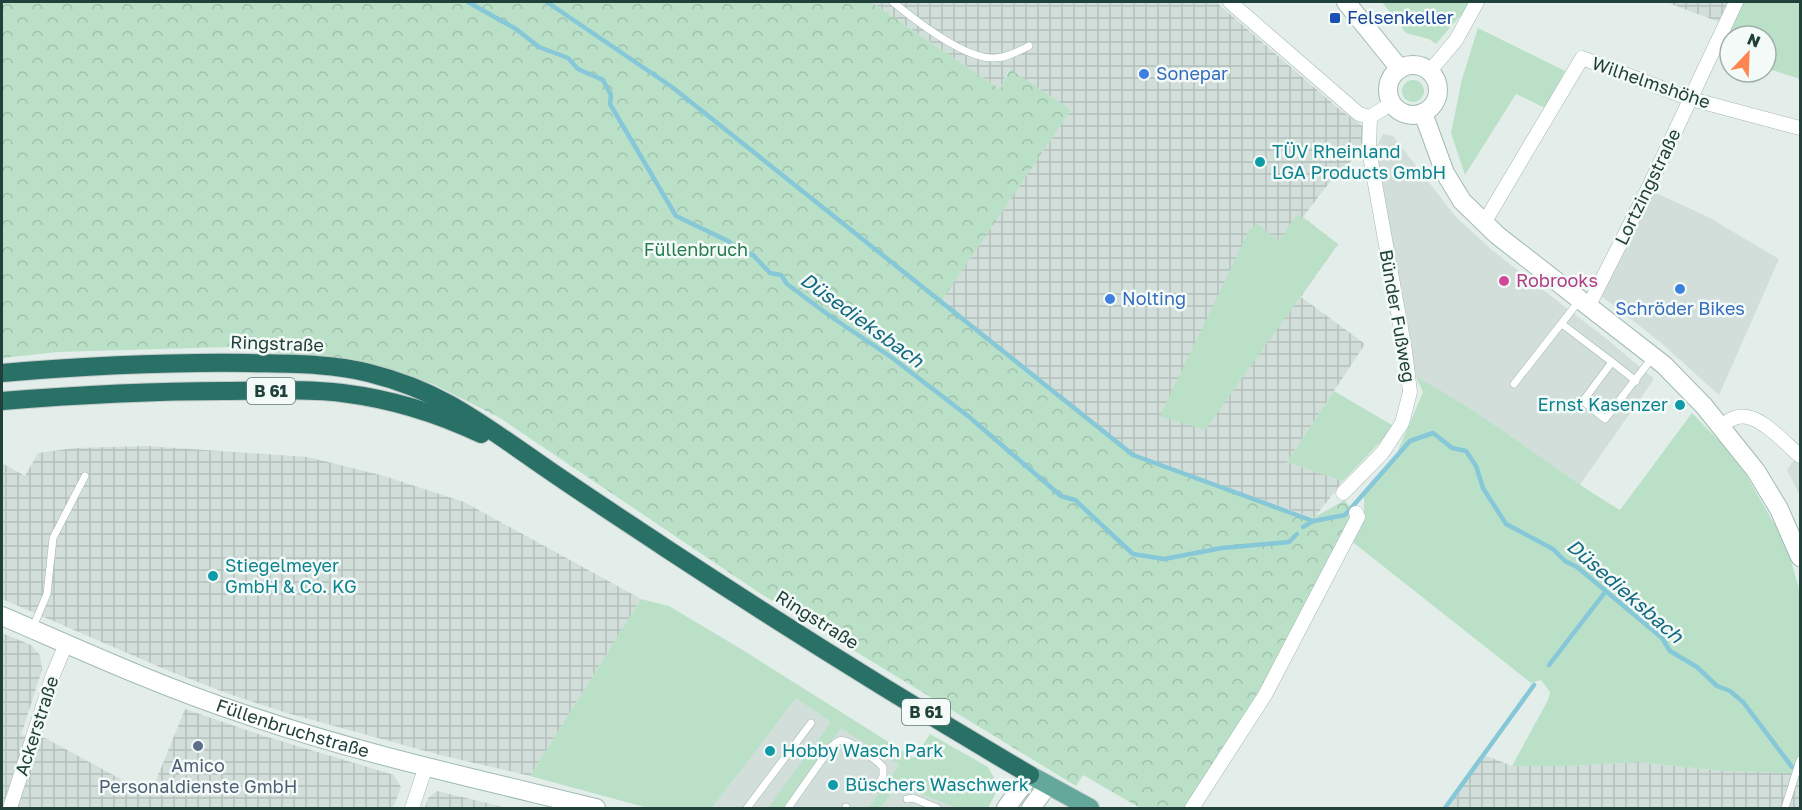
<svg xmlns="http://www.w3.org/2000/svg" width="1802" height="810" font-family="'Golos Text',sans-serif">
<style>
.built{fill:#d1ded9}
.industrial{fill:url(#industrial-grid)}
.green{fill:#bae1c7}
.park{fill:url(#park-crowns)}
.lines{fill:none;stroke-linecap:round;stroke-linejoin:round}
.stream{stroke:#86c7d8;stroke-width:4.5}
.lane-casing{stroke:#a5b7b2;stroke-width:8}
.street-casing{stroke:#a5b7b2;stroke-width:15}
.secondary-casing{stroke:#a0bbb3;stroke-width:20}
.primary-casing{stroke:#c1cac8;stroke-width:20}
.highway-casing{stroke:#c1cac8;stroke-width:20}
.lane{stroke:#fff;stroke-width:7}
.street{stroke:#fff;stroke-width:14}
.secondary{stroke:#fff;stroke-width:18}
.primary{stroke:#63a89a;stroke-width:18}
.highway{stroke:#297066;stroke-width:18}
.transit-dot{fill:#1a4fb4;stroke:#f4faf7;stroke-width:2}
.shop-dot{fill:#3f7fe0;stroke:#f4faf7;stroke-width:2}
.culture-dot{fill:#0f9aa8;stroke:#f4faf7;stroke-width:2}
.hotel-dot{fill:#d1479c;stroke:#f4faf7;stroke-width:2}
.service-dot{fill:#5c6f8a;stroke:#f4faf7;stroke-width:2}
.labels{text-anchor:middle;stroke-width:5;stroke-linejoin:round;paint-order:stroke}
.shield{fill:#f4faf7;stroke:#607873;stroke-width:1.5}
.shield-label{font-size:16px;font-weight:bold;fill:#20413a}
.transit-label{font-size:18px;fill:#164399;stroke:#f4faf7;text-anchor:start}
.shop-label{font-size:18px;fill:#366cbe;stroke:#f4faf7;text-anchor:start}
.street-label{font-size:18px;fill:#20413a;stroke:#f4faf7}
.culture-label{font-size:18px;fill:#0d838f;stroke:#f4faf7;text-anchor:start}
.park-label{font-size:18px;fill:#267c4d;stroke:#f4faf7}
.hotel-label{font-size:18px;fill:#b23c85;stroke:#f4faf7;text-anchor:start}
.service-label{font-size:18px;fill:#4e5e75;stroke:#f4faf7}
.water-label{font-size:20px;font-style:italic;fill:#146a83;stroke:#f4faf7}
</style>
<defs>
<pattern id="industrial-grid" width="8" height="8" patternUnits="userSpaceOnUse" patternTransform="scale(1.5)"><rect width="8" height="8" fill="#d1ded9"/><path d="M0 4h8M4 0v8" fill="none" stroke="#b3c0bb"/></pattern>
<pattern id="park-crowns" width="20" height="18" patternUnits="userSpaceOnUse" patternTransform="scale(1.5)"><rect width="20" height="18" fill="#bae1c7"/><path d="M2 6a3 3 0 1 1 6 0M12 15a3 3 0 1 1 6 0" fill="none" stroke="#a0c2ac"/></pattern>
</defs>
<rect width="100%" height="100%" fill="#e3eeea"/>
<g class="built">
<polygon points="1383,134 1393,136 1455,216 1493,251 1608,340 1654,379 1579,486 1476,413 1416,377 1378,159 1377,146"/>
<polygon points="1654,192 1710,218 1779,259 1719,395 1659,341 1600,295"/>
<polygon points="1800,452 1800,495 1787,470"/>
<polygon points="796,698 899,765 868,808 712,808"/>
<polygon points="897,785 956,808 880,808"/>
</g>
<g class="industrial">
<polygon points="871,2 1216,2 1338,108 1365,128 1361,151 1329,183 1303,217 1338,244 1301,297 1365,344 1287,462 1343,481 1314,518 1133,456 939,303 1071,110 1009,69 1000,89"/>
<polygon points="1666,2 1741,2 1718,51 1719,22"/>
<polygon points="147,446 308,457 384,476 464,502 641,599 530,776 440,755 287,713 229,694 169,671 2,599 2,463 25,476 38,453 75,448"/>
<polygon points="2,633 31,645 40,655 42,670 21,735 45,738 150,795 185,709 261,735 394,775 401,787 393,808 2,808"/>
<polygon points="1484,755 1512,766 1570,766 1637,762 1722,771 1791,773 1800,781 1800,808 1447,808"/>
<polygon points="437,791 508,808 425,808 428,798"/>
</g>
<g class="green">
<polygon points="1382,2 1469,2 1461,17 1459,17 1436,44 1429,39 1406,33"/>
<polygon points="1741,2 1800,2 1800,79 1766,68 1766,36 1730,36 1730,56 1718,51"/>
<polygon points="1478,28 1565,71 1545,108 1516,94 1465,175 1451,133 1462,79"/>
<circle cx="1413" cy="91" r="11"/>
<polygon points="1298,214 1338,244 1205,430 1160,416 1249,230 1257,224 1279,240"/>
<path d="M1416,377C1488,415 1550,468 1620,510L1692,413L1721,443L1746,475L1786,544L1800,592V781L1791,773L1722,771L1637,762L1570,766H1512L1548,700L1550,692L1541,680L1531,683L1350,540L1364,520V492L1394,460L1423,392Z"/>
<polygon points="1334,391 1392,425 1384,438 1343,481 1287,462"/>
<polygon points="641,599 669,606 741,649 914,758 930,734 988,767 999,787 988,808 956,808 898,785 880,808 868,808 899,765 841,728 783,808 768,808 831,722 796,698 712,808 648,808 530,776"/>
</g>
<polygon class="park" points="2,2 871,2 1000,89 1010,69 1071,110 940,303 1133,456 1313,518 1345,500 1355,516 1261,693 1187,808 1140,808 1083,775 1076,786 758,592 500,418 431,383 347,361 229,347 58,352 2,358"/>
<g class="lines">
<g class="stream">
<polyline points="468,2 516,29 539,47 568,58 578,69 603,80 611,95 610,104 676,216 728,241 741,251 753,255 770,273 781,275 787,284 830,316 891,357 968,416 1061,496 1075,500 1133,554 1164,559 1222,548 1289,542 1297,534"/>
<polyline points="547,2 672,87 1133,455 1313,521"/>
<polyline points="1303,527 1313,521 1345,515 1410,441 1433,433 1452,448 1466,451 1476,466 1483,488 1506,524 1553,549 1565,561 1577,567 1662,638 1670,651 1697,667 1717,686 1730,691 1743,702 1792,767"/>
<polyline points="1549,665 1606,591"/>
<polyline points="1445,808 1534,685"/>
</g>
<g class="lane-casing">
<g id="lane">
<path d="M893,2C915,20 965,59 994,58C1006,58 1019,51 1029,46"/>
<polyline points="1562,324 1612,362"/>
<polyline points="1636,381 1612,362 1583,401 1605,419 1652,358"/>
<polyline points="1514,384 1579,301"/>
<polyline points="33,627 47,594 53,538 85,476"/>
<polyline points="907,799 913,798 937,808"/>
<polyline points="747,808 811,723"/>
<path d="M788,808L831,747C833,745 836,742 839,741C848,737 876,760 883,767V776L876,789L867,790L857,783"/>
<polyline points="846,808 846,807"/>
<polyline points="1785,808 1800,760"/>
</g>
</g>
<g class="street-casing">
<g id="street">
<polyline points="1230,2 1359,114 1370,117 1392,103"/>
<polyline points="1430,71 1456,40 1477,2"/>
<polyline points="1484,223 1582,58 1691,99 1800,128"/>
<polyline points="1588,307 1647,191 1736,2"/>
<path d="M1721,426C1729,420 1737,415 1747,417C1765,420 1787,445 1800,456"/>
<polyline points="1343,493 1383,452 1402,423 1410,392 1405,351 1369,150 1370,117"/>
<polyline points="10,808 53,675 66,644"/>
<polyline points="412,808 426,766"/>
<polyline points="1192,808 1265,695 1358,517 1356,513"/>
</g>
</g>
<g class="secondary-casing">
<g id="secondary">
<polyline points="1346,2 1400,69"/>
<circle cx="1413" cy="90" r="25"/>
<polyline points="1423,113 1445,173 1462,201 1497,235 1664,365 1704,406 1756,471 1779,509 1800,557"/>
<path id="s1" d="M2,616C81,650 159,686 241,713C357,753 477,779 596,808"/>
<polyline points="1006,808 1030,775"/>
<polyline points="1031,808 1048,785"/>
</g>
</g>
<g class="primary-casing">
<polyline id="primary" points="1030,775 1090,808"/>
</g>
<g class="highway-casing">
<g id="highway">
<path d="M2,373C84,366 166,362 248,363C288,364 330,363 369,373C437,390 474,418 530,457C574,488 619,517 664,547C784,626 906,702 1030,775"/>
<path d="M2,401C76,395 150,391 224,391C263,391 304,388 342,393C391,399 437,413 481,434"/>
</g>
</g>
<use href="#lane" class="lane"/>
<use href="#street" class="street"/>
<use href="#secondary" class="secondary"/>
<use href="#primary" class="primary"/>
<use href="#highway" class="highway"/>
</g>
<rect class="transit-dot" x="1329" y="12" width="12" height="12" rx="3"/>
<g class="shop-dot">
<circle cx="1144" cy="74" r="6"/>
<circle cx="1680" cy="289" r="6"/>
<circle cx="1110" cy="299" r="6"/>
</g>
<g class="culture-dot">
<circle cx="1260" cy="162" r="6"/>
<circle cx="1680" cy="405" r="6"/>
<circle cx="213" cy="576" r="6"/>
<circle cx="770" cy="751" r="6"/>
<circle cx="833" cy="785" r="6"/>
</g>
<circle class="hotel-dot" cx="1504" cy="281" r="6"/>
<circle class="service-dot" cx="198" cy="746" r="6"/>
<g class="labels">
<g class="shield">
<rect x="247" y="378" width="48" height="26" rx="4.5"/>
<rect x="902" y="699" width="48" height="26" rx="4.5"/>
</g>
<g class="shield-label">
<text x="271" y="397">B 61</text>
<text x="926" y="718">B 61</text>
</g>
<g class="transit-label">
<text x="1347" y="24">Felsenkeller</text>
</g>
<g class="shop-label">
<text x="1156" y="80">Sonepar</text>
<text x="1122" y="305">Nolting</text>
<text x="1680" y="315" text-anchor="middle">Schröder Bikes</text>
</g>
<g class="street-label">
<text transform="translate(1651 83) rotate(19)" y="6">Wilhelmshöhe</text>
<text transform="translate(1648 187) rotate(-64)" y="6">Lortzingstraße</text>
<text transform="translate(1397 316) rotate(80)" y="6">Bünder Fußweg</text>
<text transform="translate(277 344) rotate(2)" y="6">Ringstraße</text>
<text transform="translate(817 620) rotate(32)" y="6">Ringstraße</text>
<text transform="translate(37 726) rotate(-72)" y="6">Ackerstraße</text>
<text dy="6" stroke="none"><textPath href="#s1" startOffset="312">Füllenbruchstraße</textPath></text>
</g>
<g class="culture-label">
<text x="1272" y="158">TÜV Rheinland<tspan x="1272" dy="21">LGA Products GmbH</tspan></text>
<text x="1668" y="411" text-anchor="end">Ernst Kasenzer</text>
<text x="225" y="572">Stiegelmeyer<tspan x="225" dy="21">GmbH &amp; Co. KG</tspan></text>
<text x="782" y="757">Hobby Wasch Park</text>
<text x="845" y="791">Büschers Waschwerk</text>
</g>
<g class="park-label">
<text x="696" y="256">Füllenbruch</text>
</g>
<g class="hotel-label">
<text x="1516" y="287">Robrooks</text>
</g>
<g class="service-label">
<text x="198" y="772">Amico<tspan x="198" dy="21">Personaldienste GmbH</tspan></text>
</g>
<g class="water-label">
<text transform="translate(862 320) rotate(36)" y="7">Düsedieksbach</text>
<text transform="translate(1625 591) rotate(41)" y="7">Düsedieksbach</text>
</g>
</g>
<rect width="1802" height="810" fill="none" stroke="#20413a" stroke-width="6"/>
<g transform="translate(1748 54) rotate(23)"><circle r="28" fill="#f4faf7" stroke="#9fb0ab" stroke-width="1.5"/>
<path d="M0-4.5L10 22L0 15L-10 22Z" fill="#ff8550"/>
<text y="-9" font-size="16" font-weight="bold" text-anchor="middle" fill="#20413a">N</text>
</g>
</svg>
